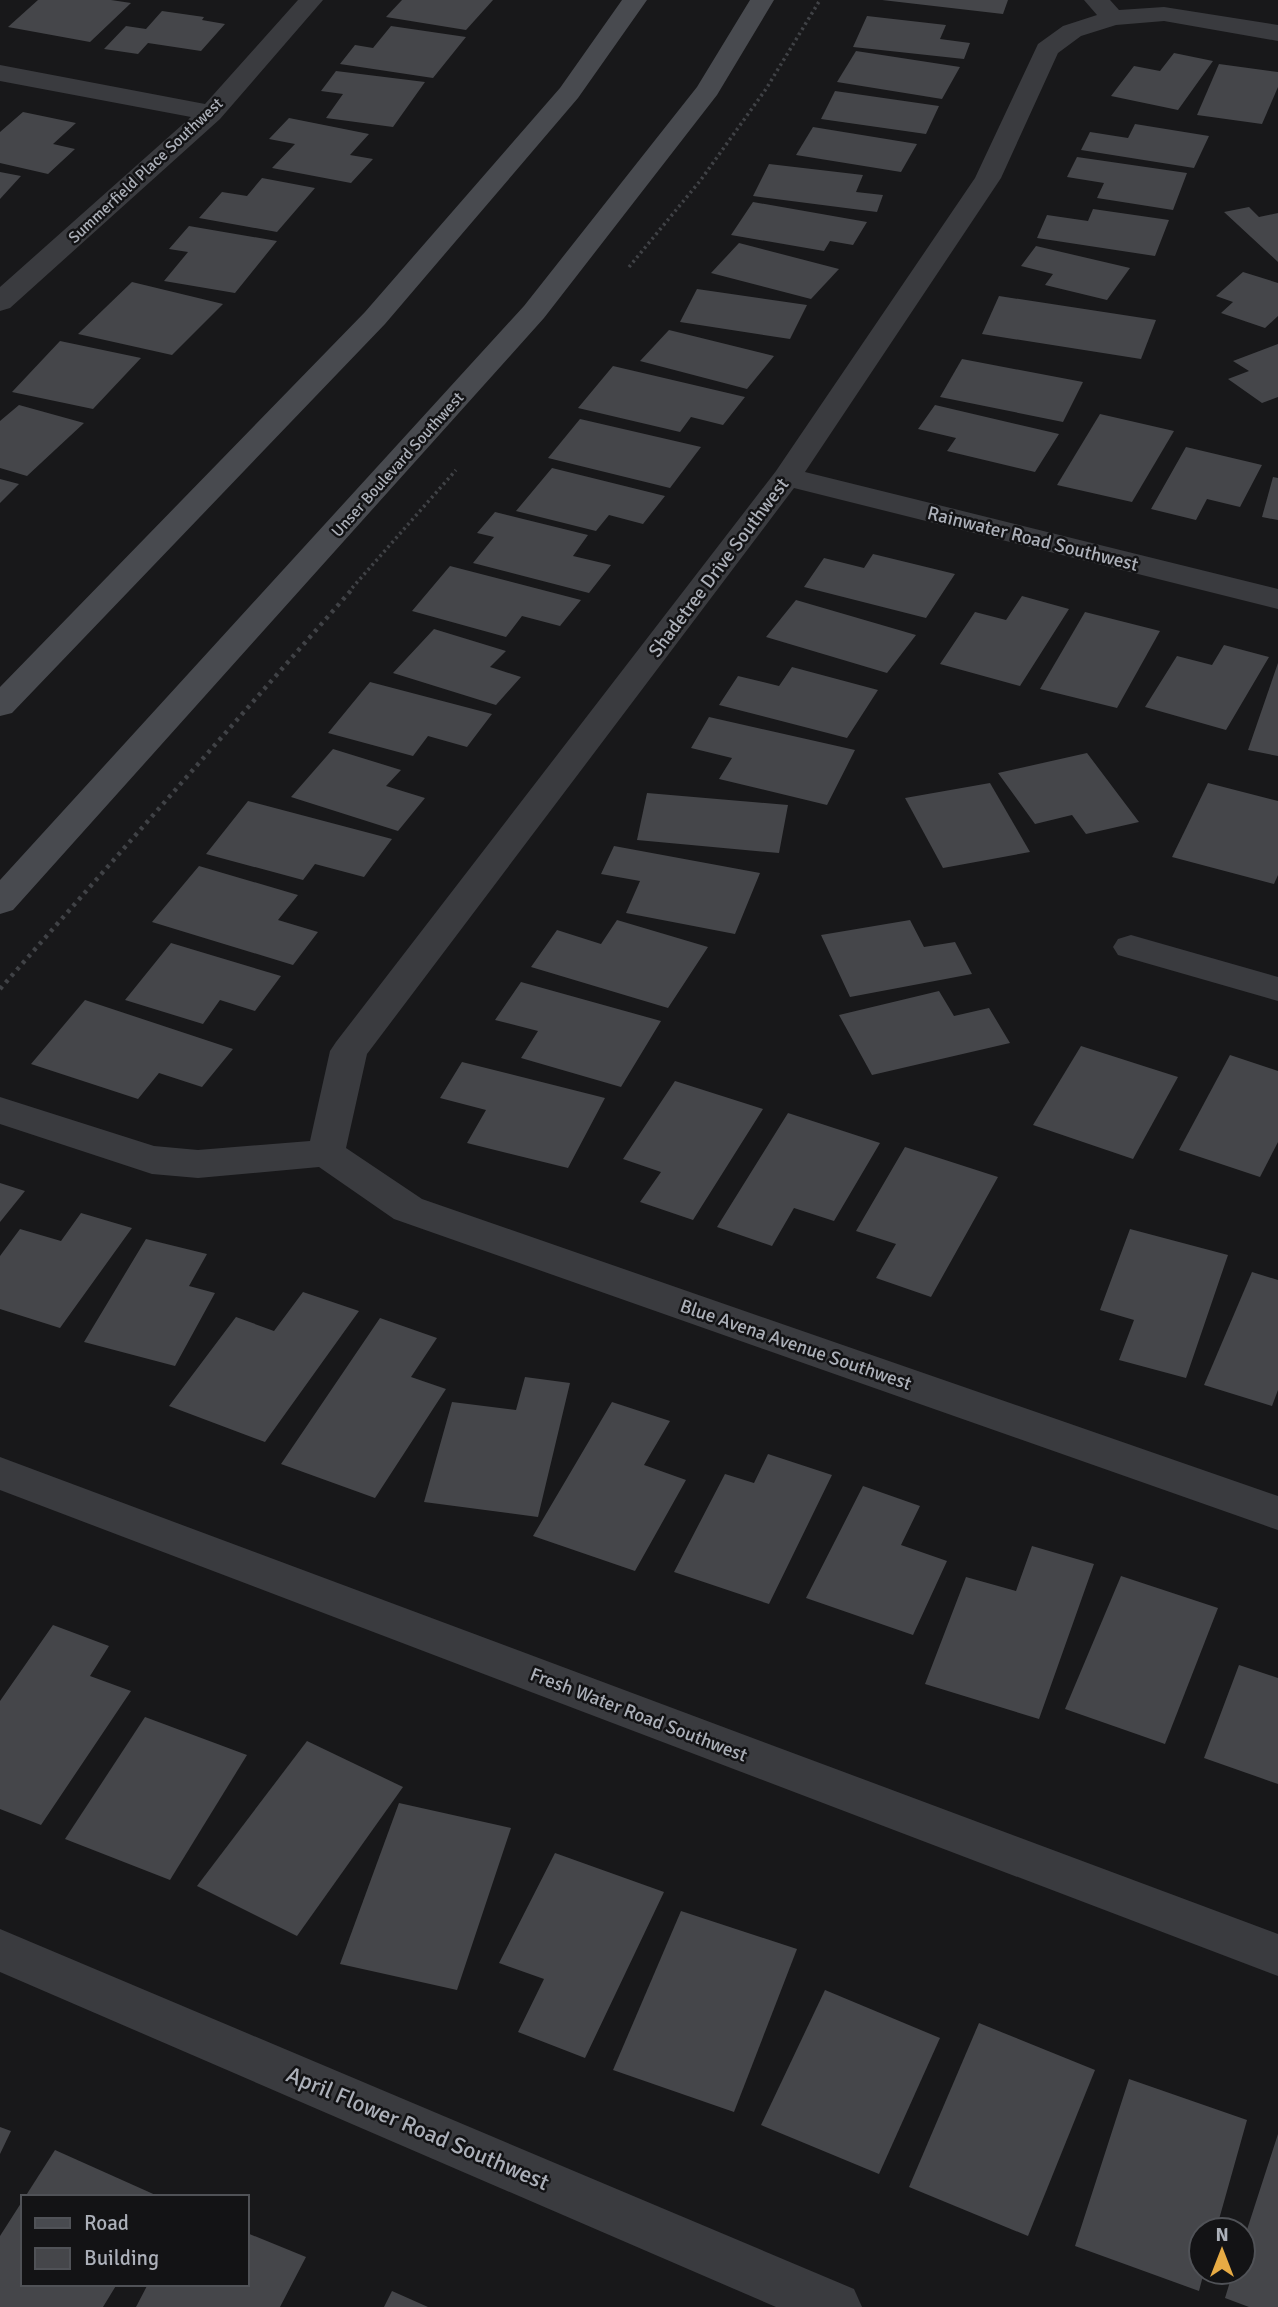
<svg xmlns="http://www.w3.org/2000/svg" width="1278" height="2307" font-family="Signika,sans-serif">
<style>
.building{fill:#45464a}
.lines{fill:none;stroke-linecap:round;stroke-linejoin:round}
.path-far1{stroke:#404246;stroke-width:3.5;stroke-dasharray:2.5 3.5;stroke-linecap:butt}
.path{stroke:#404246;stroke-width:4.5;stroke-dasharray:3.5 5;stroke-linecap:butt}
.minor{fill:#3a3b3f;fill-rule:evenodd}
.secondary{fill:#484a4f;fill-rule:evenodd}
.labels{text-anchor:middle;stroke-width:5;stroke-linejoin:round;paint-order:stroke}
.far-street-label{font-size:16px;fill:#acb0b9;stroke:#131315}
.street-label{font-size:19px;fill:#acb0b9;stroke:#131315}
.near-street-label{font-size:23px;fill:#acb0b9;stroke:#131315}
</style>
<rect width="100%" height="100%" fill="#18181a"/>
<g class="building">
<polygon points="38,0 111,0 131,3 90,42 8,27"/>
<polygon points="402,0 493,0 466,30 386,17"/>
<polygon points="882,0 1008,0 1003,14"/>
<polygon points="162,11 204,17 202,20 225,24 201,51 148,43 138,54 104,49 126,26 146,29"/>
<polygon points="867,16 946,25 940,39 970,43 964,59 853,47"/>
<polygon points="391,26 466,37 433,78 340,64 355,45 373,48"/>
<polygon points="856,51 960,67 942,99 837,82"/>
<polygon points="1174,53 1213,61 1178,110 1111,96 1134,66 1160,71"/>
<polygon points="1219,64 1278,72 1278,87 1262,124 1197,115"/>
<polygon points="336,71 425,82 393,127 326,118 343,94 321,91"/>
<polygon points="835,91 939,106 926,134 821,119"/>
<polygon points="23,112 76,123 53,144 75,149 48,174 0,163 0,132"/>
<polygon points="289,118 369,134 350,155 373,159 351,183 272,168 295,144 269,139"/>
<polygon points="1135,124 1209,136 1194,168 1081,150 1090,132 1128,138"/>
<polygon points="813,127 917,144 901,172 796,155"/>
<polygon points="1077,157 1187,173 1173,210 1097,198 1104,183 1067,177"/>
<polygon points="769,164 863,175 856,192 883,195 877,212 753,196"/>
<polygon points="0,172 21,176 0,199"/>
<polygon points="262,178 315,188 277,232 199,218 222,192 247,196"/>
<polygon points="753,202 867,222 853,245 830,241 824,251 731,235"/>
<polygon points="1249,207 1259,217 1278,213 1278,262 1224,212"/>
<polygon points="1093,209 1169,220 1155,256 1037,238 1047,215 1088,221"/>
<polygon points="189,226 277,241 235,293 164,281 188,252 169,249"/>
<polygon points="739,243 839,269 811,299 711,273"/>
<polygon points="1036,246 1130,268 1107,300 1045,285 1053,274 1021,266"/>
<polygon points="1243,272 1278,283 1278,316 1265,328 1221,313 1233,302 1216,296"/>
<polygon points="132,282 223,304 172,355 78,334"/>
<polygon points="697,289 807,305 790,339 680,322"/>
<polygon points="999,296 1156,320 1141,359 982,334"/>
<polygon points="669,330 774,356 747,389 640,361"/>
<polygon points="60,341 141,358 93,409 12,392"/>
<polygon points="1278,344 1278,397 1262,403 1228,379 1249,371 1233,361"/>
<polygon points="962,359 1083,382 1063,422 940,397"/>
<polygon points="613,366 745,397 723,425 691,417 680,432 578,408"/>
<polygon points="19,405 84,423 27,476 0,468 0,421"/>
<polygon points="935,405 1059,434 1035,472 947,451 956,438 918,429"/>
<polygon points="1100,414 1174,431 1132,502 1057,485"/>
<polygon points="580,419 701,447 670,488 548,458"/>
<polygon points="1186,447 1262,465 1240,507 1207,499 1196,520 1151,509"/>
<polygon points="552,468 665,496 643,524 609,515 596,531 516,511"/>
<polygon points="1273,477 1278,478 1278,520 1262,517"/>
<polygon points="0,479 19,484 0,503"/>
<polygon points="495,512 588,535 573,556 611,565 589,593 473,563 494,537 477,533"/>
<polygon points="873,554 955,574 926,618 804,587 824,558 864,568"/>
<polygon points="450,566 581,600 560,626 522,616 506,637 412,611"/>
<polygon points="1022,596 1069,609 1020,686 940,664 975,612 1006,620"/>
<polygon points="796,600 916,635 887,673 766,637"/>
<polygon points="1085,612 1160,631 1117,708 1040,689"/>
<polygon points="434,629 506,651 490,667 521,677 496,705 393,673"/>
<polygon points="1224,645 1269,657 1226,730 1145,707 1177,656 1212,665"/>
<polygon points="1278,663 1278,756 1248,750"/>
<polygon points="792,667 878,690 847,738 719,705 738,676 779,686"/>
<polygon points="370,682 492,714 467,747 428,736 413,756 328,733"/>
<polygon points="709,717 855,750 827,805 719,779 732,758 691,748"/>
<polygon points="333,749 401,770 386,786 425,798 398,831 291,797"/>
<polygon points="1087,753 1139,822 1086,834 1072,815 1035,824 998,773"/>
<polygon points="990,783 1030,852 943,868 905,798"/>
<polygon points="1208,783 1278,801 1278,875 1274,884 1172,857"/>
<polygon points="647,793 788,805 779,853 637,840"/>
<polygon points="248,801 392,839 364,877 315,864 303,880 206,854"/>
<polygon points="614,846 760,873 735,934 626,913 640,881 601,874"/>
<polygon points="199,866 298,895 278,920 318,932 293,965 152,922"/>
<polygon points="617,920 708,947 668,1008 531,967 557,930 601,944"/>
<polygon points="910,920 924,947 955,942 972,974 850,997 821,935"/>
<polygon points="171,943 281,976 255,1011 220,1000 203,1024 125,1000"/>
<polygon points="521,982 661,1021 621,1087 521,1058 538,1031 495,1020"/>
<polygon points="939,991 954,1016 989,1008 1010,1043 872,1075 839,1015"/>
<polygon points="85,1000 233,1049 202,1087 159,1073 138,1099 31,1064"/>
<polygon points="1081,1046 1178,1077 1133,1159 1033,1125"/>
<polygon points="1230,1055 1278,1071 1278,1142 1260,1177 1179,1150"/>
<polygon points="462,1062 605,1098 568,1168 467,1143 486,1110 440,1098"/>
<polygon points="675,1081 763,1109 693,1220 640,1202 661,1172 623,1159"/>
<polygon points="788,1113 880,1143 834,1221 794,1208 772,1246 717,1227"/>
<polygon points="905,1147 998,1177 931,1297 876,1278 896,1244 856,1231"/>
<polygon points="0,1183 25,1191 0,1222"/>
<polygon points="81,1213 132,1228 60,1328 0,1309 0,1256 20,1229 61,1241"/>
<polygon points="1130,1229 1228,1255 1186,1378 1119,1360 1134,1320 1100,1310"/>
<polygon points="146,1239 207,1254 189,1286 215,1293 175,1366 84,1342"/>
<polygon points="1252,1272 1278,1280 1278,1390 1272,1406 1204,1385"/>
<polygon points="303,1292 359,1311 265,1442 169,1406 236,1317 274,1331"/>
<polygon points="380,1318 437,1338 411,1377 446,1389 375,1498 281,1464"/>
<polygon points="525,1377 570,1383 538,1517 424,1502 452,1402 516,1410"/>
<polygon points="612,1402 670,1421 644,1465 686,1480 635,1571 533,1536"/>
<polygon points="768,1454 832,1475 769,1604 674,1572 725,1474 754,1483"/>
<polygon points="863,1486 920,1506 901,1545 947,1561 913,1635 806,1598"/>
<polygon points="1032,1546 1094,1564 1039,1719 925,1684 966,1577 1016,1591"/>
<polygon points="1121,1576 1218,1608 1165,1744 1065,1709"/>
<polygon points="53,1625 109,1646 90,1676 131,1691 41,1825 0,1809 0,1701"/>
<polygon points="1239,1665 1278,1678 1278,1784 1204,1758"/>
<polygon points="145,1717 247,1755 170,1880 65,1839"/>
<polygon points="307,1741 403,1787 297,1936 197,1886"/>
<polygon points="399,1803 511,1828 457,1990 340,1964"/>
<polygon points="555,1853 664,1892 585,2058 518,2032 544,1979 499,1963"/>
<polygon points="681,1911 797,1949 734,2112 613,2070"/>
<polygon points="825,1990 940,2038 879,2174 761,2125"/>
<polygon points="979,2023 1095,2070 1028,2236 909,2187"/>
<polygon points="1129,2079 1247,2120 1216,2230 1201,2230 1201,2272 1204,2272 1199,2291 1075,2246"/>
<polygon points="0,2127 11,2131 0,2154"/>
<polygon points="1278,2134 1278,2307 1249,2307 1225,2298 1233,2272 1243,2272 1243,2242"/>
<polygon points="55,2150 160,2197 25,2197"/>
<polygon points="23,2200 23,2284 117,2284 103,2307 0,2307 0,2236"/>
<polygon points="247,2233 306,2257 280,2307 136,2307 148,2284 247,2284"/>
<polygon points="392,2291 428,2307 384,2307"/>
</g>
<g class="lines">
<g class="path-far1">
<polyline points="629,267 700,181 766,89 820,0"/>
<polyline points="352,588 456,470"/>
</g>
<polyline class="path" points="0,989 354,587"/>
<g class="minor">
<polygon points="298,0 323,0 220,119 10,308 0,311 0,287 191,117 0,81 0,65 205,104"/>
<polygon points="1084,0 1110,0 1119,10 1164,7 1278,25 1278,41 1164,21 1116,25 1081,36 1058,53 1001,178 805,472 1278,589 1278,609 794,488 367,1054 346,1148 422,1199 1278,1496 1278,1530 394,1219 319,1167 198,1178 152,1174 0,1124 0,1097 154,1146 198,1150 310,1141 330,1051 336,1042 776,471 975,178 1038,44 1063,26 1097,15"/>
<polygon points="1131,935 1278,977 1278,1001 1118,955 1113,947 1118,939"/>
<polygon points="0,1457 1278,1934 1278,1976 0,1490"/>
<polygon points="0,1929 854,2289 862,2307 776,2307 0,1972"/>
</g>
<g class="secondary">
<polygon points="622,0 647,0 578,98 385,324 12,713 0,716 0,687 365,312 560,88"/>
<polygon points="750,0 774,0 717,95 544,318 13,910 0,914 0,880 524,306 697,87"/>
</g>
</g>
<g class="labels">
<g class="far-street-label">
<text transform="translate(145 170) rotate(-43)" y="6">Summerfield Place Southwest</text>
<text transform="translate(397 464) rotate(-48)" y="6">Unser Boulevard Southwest</text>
</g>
<g class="street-label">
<text transform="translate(1033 538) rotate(14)" y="7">Rainwater Road Southwest</text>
<text transform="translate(718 567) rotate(-53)" y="7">Shadetree Drive Southwest</text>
<text transform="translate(796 1344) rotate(19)" y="7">Blue Avena Avenue Southwest</text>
<text transform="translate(639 1714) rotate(21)" y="7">Fresh Water Road Southwest</text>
</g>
<g class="near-street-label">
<text transform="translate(418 2128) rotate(23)" y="8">April Flower Road Southwest</text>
</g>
</g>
<rect x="21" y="2195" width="228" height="91" fill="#131315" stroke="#505257" stroke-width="2"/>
<rect x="35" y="2218" width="35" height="10" fill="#484a4f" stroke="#505257" stroke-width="2"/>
<text x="84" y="2230" font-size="21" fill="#acb0b9">Road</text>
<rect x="35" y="2248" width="35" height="21" fill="#45464a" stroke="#505257" stroke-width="2"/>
<text x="84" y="2265" font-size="21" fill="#acb0b9">Building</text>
<g transform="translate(1222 2251)"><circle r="33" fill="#131315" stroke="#505257" stroke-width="2"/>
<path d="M0-5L12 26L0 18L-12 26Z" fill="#e7ab44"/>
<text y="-10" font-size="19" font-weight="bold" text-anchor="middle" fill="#acb0b9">N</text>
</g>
</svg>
